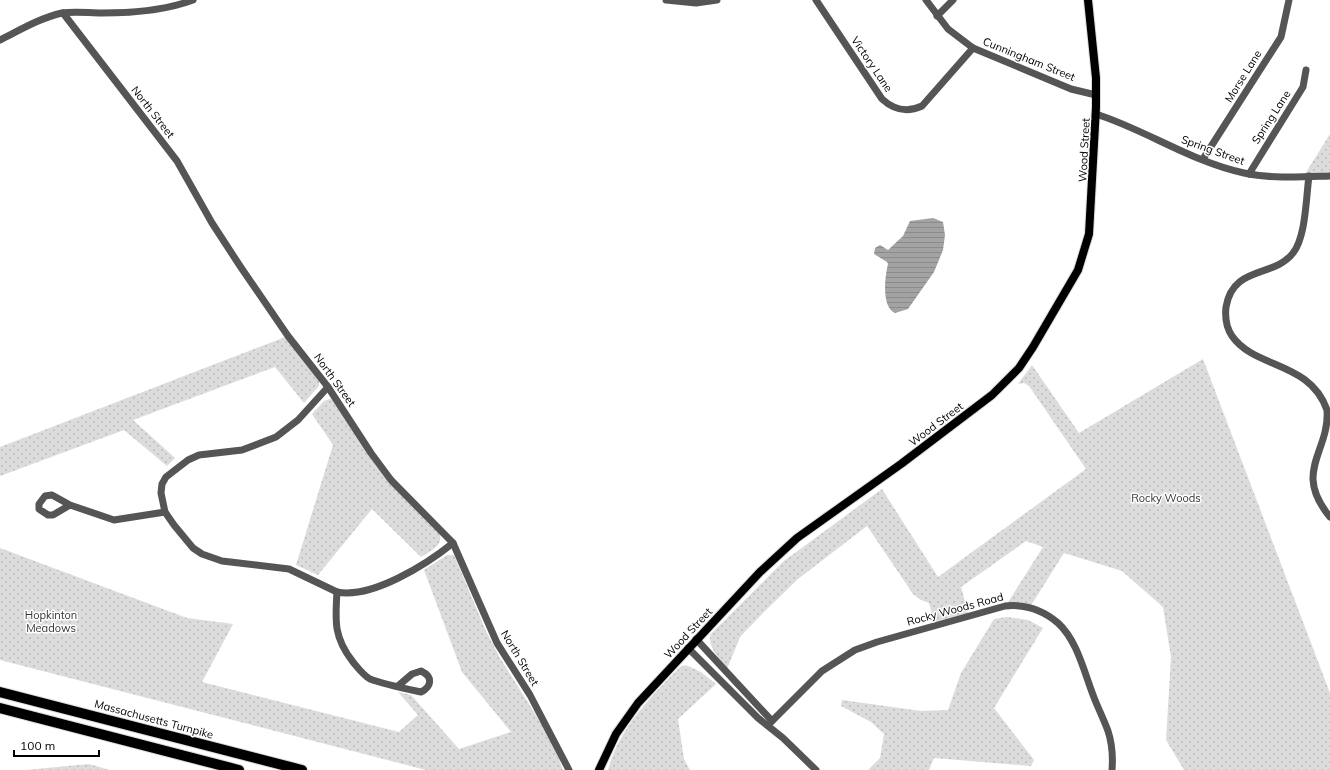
<svg xmlns="http://www.w3.org/2000/svg" width="1330" height="770" font-family="Mulish,sans-serif">
<style>
.park{fill:url(#park-dots)}
.water{fill:url(#water-rules)}
.lines{fill:none;stroke-linecap:round;stroke-linejoin:round}
.major-casing{stroke:#dbdbdb;stroke-width:10}
.highway-casing{stroke:#dbdbdb;stroke-width:12}
.minor{stroke:#555;stroke-width:7}
.major{stroke:#000;stroke-width:8}
.highway{stroke:#000;stroke-width:10}
.labels{text-anchor:middle;stroke-width:3;stroke-linejoin:round;paint-order:stroke}
.street-label{font-size:11px;fill:#000;stroke:#fff}
.park-label{font-size:11px;fill:#333;stroke:#fff}
</style>
<defs>
<pattern id="park-dots" width="8" height="8" patternUnits="userSpaceOnUse"><rect width="8" height="8" fill="#dcdcdc"/><path d="M2 2h.1M6 6h.1" fill="none" stroke="#bbb" stroke-width="1.8" stroke-linecap="round"/></pattern>
<pattern id="water-rules" width="6" height="5" patternUnits="userSpaceOnUse"><rect width="6" height="5" fill="#a3a3a3"/><path d="M0 2.5h6" fill="none" stroke="#8b8b8b"/></pattern>
</defs>
<rect width="100%" height="100%" fill="#fff"/>
<g class="park">
<polygon points="1330,134 1330,173 1305,174"/>
<polygon points="288,336 319,381 319,386 304,403 275,367 133,420 175,458 167,466 124,430 0,476 0,447"/>
<path d="M1203,359L1330,693V770H1184L1166,740L1171,657L1163,607L1122,571L1064,553L1030,607L1007,604L1043,547L1026,541L961,587L968,613L934,622L929,603L921,600L913,594L867,526L798,579L766,610L740,637L727,669C721,661 706,645 711,634L784,561L882,489L938,577L1086,469L1029,386L1024,383L1018,384L1032,365L1079,433Z"/>
<path d="M330,399L333,400L350,426L439,532C445,545 430,551 421,557L372,509L318,575L296,565L333,445L312,414L324,401Z"/>
<polygon points="0,548 187,618 233,624 202,682 399,732 418,715 398,692 411,695 459,749 511,732 462,672 424,570 447,555 454,555 486,631 500,658 546,731 555,748 563,770 426,770 0,660"/>
<polygon points="1007,617 1028,620 1043,628 994,708 1034,760 1031,766 934,758 929,770 868,770 880,758 884,734 871,722 841,706 842,700 921,711 948,710 961,673 994,619"/>
<path d="M686,665L701,672L716,684L678,719L684,759L690,770H608C619,728 651,697 680,667Z"/>
<polygon points="89,764 110,770 25,770"/>
</g>
<path class="water" d="M933,218L943,222L945,235L943,250L934,272L908,309L895,313C881,307 885,276 888,264L887,262L874,254L875,248L880,245L888,250L903,236L910,221Z"/>
<g class="lines">
<g class="major-casing">
<polyline id="major" points="599,770 616,734 638,703 760,572 797,538 901,464 992,395 1019,368 1033,347 1078,270 1089,234 1096,107 1096,78 1088,0"/>
</g>
<g class="highway-casing">
<g id="highway">
<polyline points="0,692 302,770"/>
<polyline points="0,708 239,770"/>
</g>
</g>
<g class="minor">
<polyline points="666,0 696,3 717,0"/>
<path d="M816,0L882,99C894,110 907,113 922,106L973,48"/>
<polyline points="926,0 948,29 973,48 1071,89 1096,95"/>
<polyline points="63,13 177,161 212,223 240,266 288,336 328,387 371,453 391,480 453,543 497,643 530,695 569,770"/>
<polyline points="937,16 953,0"/>
<path d="M0,40C20,30 40,18 62,13C75,11 89,13 102,13C132,13 164,11 193,0"/>
<path d="M1096,114C1146,130 1192,162 1244,173C1272,179 1302,177 1330,176"/>
<polyline points="1203,159 1281,37 1289,0"/>
<polyline points="1249,174 1303,87 1306,70"/>
<path d="M1309,176C1306,197 1306,237 1293,253C1274,278 1233,265 1226,307C1225,316 1226,327 1232,336C1255,369 1310,361 1327,410C1330,452 1292,471 1330,517"/>
<path d="M328,387L298,420L276,437L242,450L199,455L188,460L166,477L162,484L161,493L165,512L174,525L193,548L202,554L222,561L289,569L337,592C372,599 427,564 453,543"/>
<polyline points="70,505 52,495 45,496 39,504 39,509 48,515 53,515 70,505 114,520 165,512"/>
<path d="M337,592C335,622 334,638 353,662C358,668 363,675 370,679C383,684 407,689 421,692C431,687 434,677 421,671L412,674L398,686"/>
<polyline points="696,639 772,721"/>
<polyline points="688,648 758,718 783,738 816,770"/>
<path d="M768,725L822,671L855,650L877,642L1005,606C1025,604 1043,610 1058,623C1078,641 1085,676 1095,700C1099,710 1104,720 1108,731C1112,743 1113,757 1112,770"/>
</g>
<use href="#major" class="major"/>
<use href="#highway" class="highway"/>
</g>
<g class="labels">
<g class="street-label">
<text transform="translate(1029 59) rotate(22)" y="4">Cunningham Street</text>
<text transform="translate(872 64) rotate(56)" y="4">Victory Lane</text>
<text transform="translate(1243 76) rotate(-58)" y="4">Morse Lane</text>
<text transform="translate(153 112) rotate(52)" y="4">North Street</text>
<text transform="translate(1271 117) rotate(-57)" y="4">Spring Lane</text>
<text transform="translate(1084 150) rotate(-87)" y="4">Wood Street</text>
<text transform="translate(1213 150) rotate(20)" y="4">Spring Street</text>
<text transform="translate(335 380) rotate(54)" y="4">North Street</text>
<text transform="translate(936 424) rotate(-37)" y="4">Wood Street</text>
<text transform="translate(955 609) rotate(-15)" y="4">Rocky Woods Road</text>
<text transform="translate(688 633) rotate(-47)" y="4">Wood Street</text>
<text transform="translate(520 658) rotate(59)" y="4">North Street</text>
<text transform="translate(154 719) rotate(15)" y="4">Massachusetts Turnpike</text>
</g>
<g class="park-label">
<text x="1166" y="502">Rocky Woods</text>
<text x="51" y="619">Hopkinton<tspan x="51" dy="13">Meadows</tspan></text>
</g>
</g>
<path d="M14 750v6h85v-6" fill="none" stroke="#000000" stroke-width="2"/>
<text x="20" y="750" font-size="12" fill="#000000" stroke="#ffffff" stroke-width="3" paint-order="stroke">100 m</text>
</svg>
